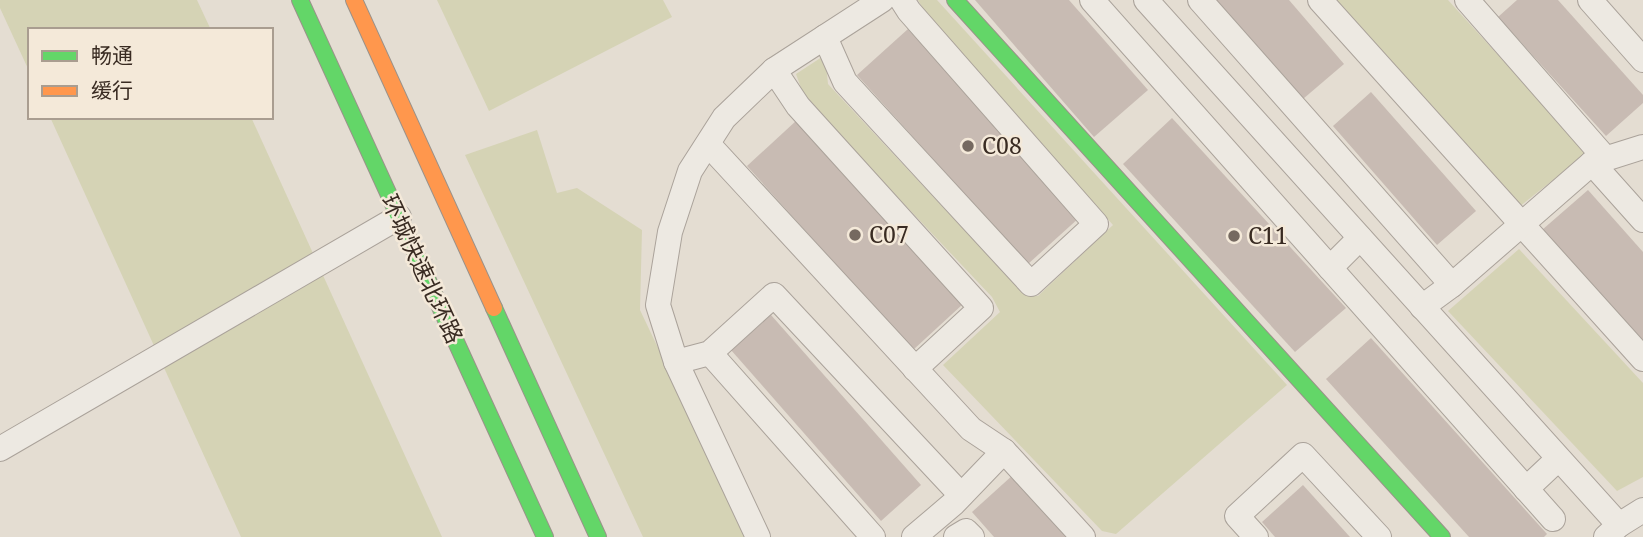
<svg xmlns="http://www.w3.org/2000/svg" width="1643" height="537" font-family="'Noto Serif','Noto Sans SC',serif">
<style>
.green{fill:#d5d3b5}
.building{fill:#c8bbb3}
.lines{fill:none;stroke-linecap:round;stroke-linejoin:round}
.street-casing{stroke:#aaa29a;stroke-width:26}
.fast-casing{stroke:#9a928a;stroke-width:18}
.slow-casing{stroke:#9a928a;stroke-width:18}
.street{stroke:#ede9e2;stroke-width:24}
.fast{stroke:#63d668;stroke-width:16}
.slow{stroke:#ff974d;stroke-width:16}
.poi-dot{fill:#756960;stroke:#f4e9d9;stroke-width:2.5}
.labels{text-anchor:middle;stroke-width:5;stroke-linejoin:round;paint-order:stroke}
.poi-label{font-size:23px;fill:#392b22;stroke:#f4e9d9;text-anchor:start}
.street-label{font-size:23px;fill:#392b22;stroke:#f4e9d9}
</style>
<rect width="100%" height="100%" fill="#e4ddd2"/>
<g class="green">
<polygon points="0,0 197,0 211,30 30,30 30,73 0,8"/>
<polygon points="437,0 663,0 672,17 489,111"/>
<polygon points="918,0 937,0 1287,385 1116,534 1102,531 943,365 1000,312 992,297 805,99 796,74 825,55 828,84 1025,295 1038,296 1113,225 927,16"/>
<polygon points="1336,0 1448,0 1587,153 1519,207"/>
<polygon points="50,117 251,117 442,537 241,537"/>
<polygon points="537,130 557,193 577,188 642,230 640,310 748,537 643,537 465,155"/>
<polygon points="1519,249 1643,383 1643,477 1617,491 1448,311"/>
</g>
<g class="building">
<polygon points="975,0 1069,0 1148,90 1094,137"/>
<polygon points="1216,0 1289,0 1344,64 1303,99"/>
<polygon points="1517,0 1558,0 1643,95 1643,103 1606,136 1498,17"/>
<polygon points="908,29 1080,217 1028,264 857,75"/>
<polygon points="1371,92 1476,211 1437,245 1333,126"/>
<polygon points="1172,118 1346,308 1295,352 1123,164"/>
<polygon points="797,120 963,304 913,350 747,166"/>
<polygon points="1588,190 1643,252 1643,344 1542,230"/>
<polygon points="771,315 921,485 881,521 731,350"/>
<polygon points="1371,338 1547,534 1544,537 1469,537 1326,379"/>
<polygon points="1014,474 1071,537 994,537 972,512"/>
<polygon points="1303,485 1350,537 1275,537 1262,522"/>
</g>
<g class="lines">
<g class="street-casing">
<g id="street">
<polyline points="1092,0 1553,519"/>
<polyline points="1146,0 1619,525"/>
<polyline points="1200,0 1452,285"/>
<polyline points="1320,0 1643,359"/>
<polyline points="1467,0 1606,159"/>
<polyline points="1590,0 1643,60"/>
<polyline points="825,37 845,82 1031,284 1096,224 909,11 902,0"/>
<polyline points="774,70 798,106 981,308 915,369"/>
<polyline points="708,144 971,429 1004,451 1083,537"/>
<polyline points="1592,163 1643,220"/>
<polyline points="1330,268 1360,238"/>
<polyline points="1422,307 1452,285 1592,163 1643,147"/>
<polyline points="710,353 873,537"/>
<polyline points="676,362 710,353 774,295 961,495"/>
<polyline points="0,449 399,217"/>
<polyline points="1526,489 1558,459"/>
<polyline points="758,537 676,362 658,305 670,232 690,171 724,118 774,70 882,0"/>
<polyline points="914,537 954,503 1004,451"/>
<polyline points="956,537 966,531 972,537"/>
<polyline points="1256,537 1237,516 1303,455 1379,537"/>
<polyline points="1606,537 1619,525 1643,510"/>
</g>
</g>
<g class="fast-casing">
<g id="fast">
<polyline points="300,0 545,537"/>
<polyline points="955,0 1442,537"/>
<polyline points="494,308 598,537"/>
</g>
</g>
<g class="slow-casing">
<polyline id="slow" points="354,0 494,308"/>
</g>
<use href="#street" class="street"/>
<use href="#fast" class="fast"/>
<use href="#slow" class="slow"/>
</g>
<g class="poi-dot">
<circle cx="968" cy="146" r="7"/>
<circle cx="855" cy="235" r="7"/>
<circle cx="1234" cy="236" r="7"/>
</g>
<g class="labels">
<g class="poi-label">
<text x="982" y="154">C08</text>
<text x="869" y="243">C07</text>
<text x="1248" y="244">C11</text>
</g>
<g class="street-label">
<text transform="translate(422 269) rotate(65)" y="8">环城快速北环路</text>
</g>
</g>
<rect x="28" y="28" width="245" height="91" fill="#f4e9d9" stroke="#a99d90" stroke-width="2"/>
<rect x="42" y="51" width="35" height="10" fill="#63d668" stroke="#a99d90" stroke-width="2"/>
<text x="91" y="63" font-size="21" fill="#392b22">畅通</text>
<rect x="42" y="86" width="35" height="10" fill="#ff974d" stroke="#a99d90" stroke-width="2"/>
<text x="91" y="98" font-size="21" fill="#392b22">缓行</text>
</svg>
